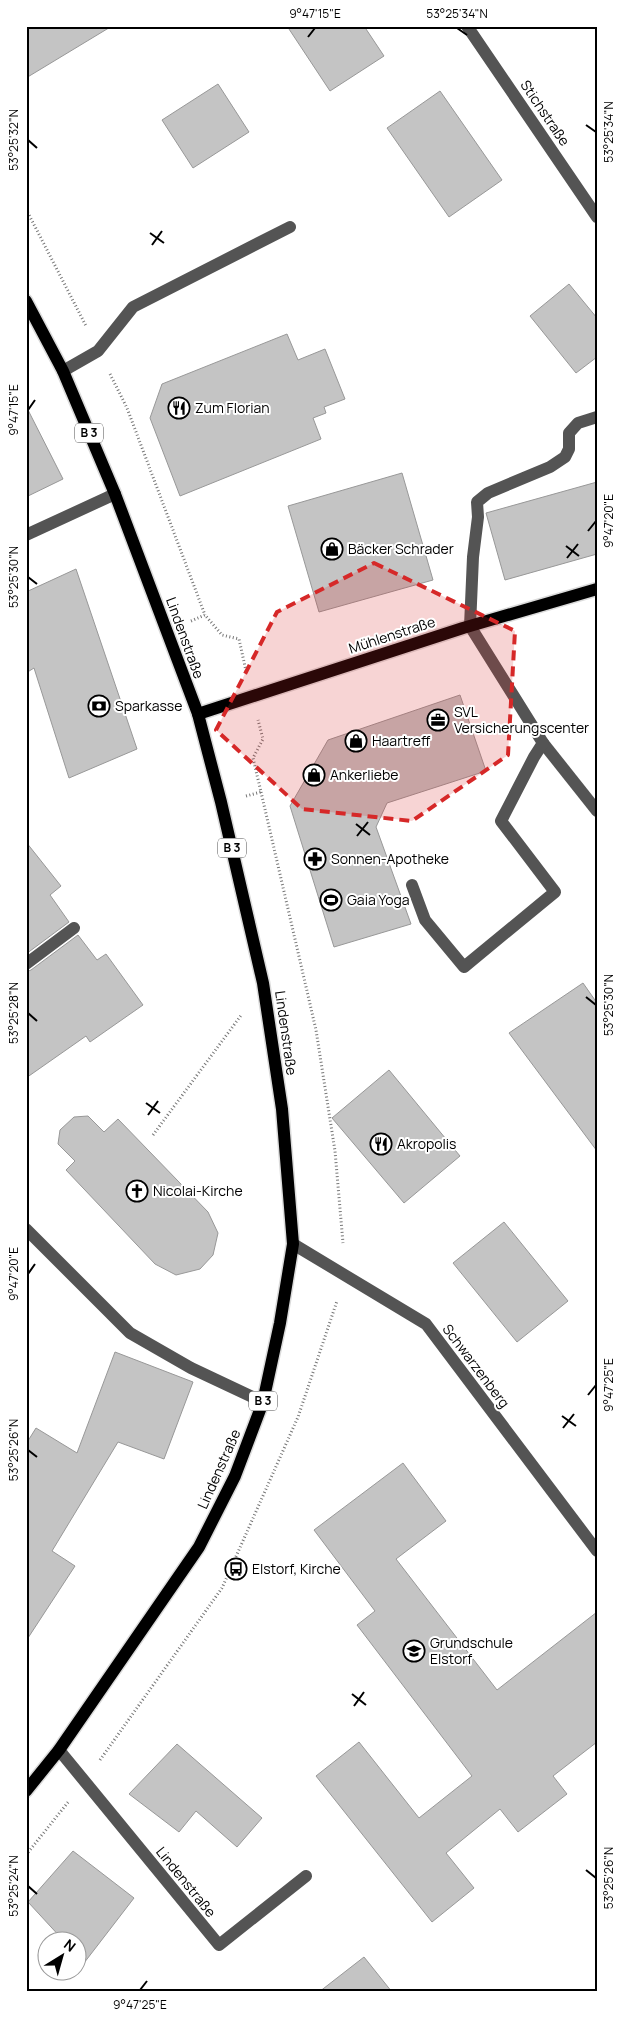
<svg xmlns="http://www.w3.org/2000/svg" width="623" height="2018" font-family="Manrope,sans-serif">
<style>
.building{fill:#c4c4c4;stroke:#989898}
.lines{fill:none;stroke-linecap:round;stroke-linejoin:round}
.major-casing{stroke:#dbdbdb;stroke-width:15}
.path{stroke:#767676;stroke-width:3;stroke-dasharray:1 2.5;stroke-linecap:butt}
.minor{stroke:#545454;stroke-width:12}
.major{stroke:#000;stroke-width:12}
.marked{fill:#d62828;fill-opacity:0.2;stroke:#d62828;stroke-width:4;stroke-dasharray:10 6;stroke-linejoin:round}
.ticks{fill:none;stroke:#000;stroke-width:2}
.labels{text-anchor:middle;stroke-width:4;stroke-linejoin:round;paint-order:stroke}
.shield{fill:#fff;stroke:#4c4c4c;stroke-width:1}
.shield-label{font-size:12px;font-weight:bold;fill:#000}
.street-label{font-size:14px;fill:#000;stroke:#fff}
.poi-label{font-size:14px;fill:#000;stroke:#fff;text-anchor:start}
.neatline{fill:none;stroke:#000;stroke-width:2}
.ticks-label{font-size:12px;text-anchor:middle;fill:#000}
</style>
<rect width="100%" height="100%" fill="#fff"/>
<g class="building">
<polygon points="26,26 112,26 26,78"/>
<polygon points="287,26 364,26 384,56 330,91"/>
<polygon points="218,84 249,132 193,168 162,120"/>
<polygon points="440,91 502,180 449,217 387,128"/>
<polygon points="569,284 597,318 597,357 576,373 530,316"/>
<polygon points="287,334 298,360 325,349 345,399 324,407 326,413 313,418 321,439 180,496 150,418 162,384"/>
<polygon points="26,406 63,479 26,497"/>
<polygon points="402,473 433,580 319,612 288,506"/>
<polygon points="597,482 597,554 505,580 486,513"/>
<polygon points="76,569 137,749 69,778 34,668 26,673 26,592"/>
<polygon points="460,695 486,771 387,803 376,827 411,924 334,947 290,806 328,740"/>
<polygon points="26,842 61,886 50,895 69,922 26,954"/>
<polygon points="78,935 97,960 106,954 143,1005 90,1042 86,1036 26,1078 26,972 31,970"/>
<polygon points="583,983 597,1003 597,1151 509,1033"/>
<polygon points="389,1070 460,1156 404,1203 332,1118"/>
<polygon points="88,1116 104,1132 118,1119 208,1212 218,1233 213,1255 200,1269 176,1275 155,1264 66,1170 75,1161 58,1144 60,1130 74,1117"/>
<polygon points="504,1222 568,1301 517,1342 453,1263"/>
<polygon points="115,1352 193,1382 164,1459 118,1442 52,1551 75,1566 26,1641 26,1444 36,1428 77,1453"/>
<polygon points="403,1463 446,1521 396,1559 497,1690 597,1612 597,1742 553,1776 567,1794 518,1832 500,1809 446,1853 474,1888 432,1922 316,1776 359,1742 419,1818 472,1776 357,1625 375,1611 314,1530"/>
<polygon points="177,1744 262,1818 237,1847 196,1811 179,1832 129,1794"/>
<polygon points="73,1851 134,1898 84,1963 78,1957 78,1940 63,1940 28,1902"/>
<polygon points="364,1957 392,1992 319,1992"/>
</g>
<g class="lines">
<g class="major-casing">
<g id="major">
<polyline points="26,301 63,371 115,494 198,714 221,802 263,983 282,1109 293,1244 280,1323 263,1402 235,1476 199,1547 59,1750 26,1791"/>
<polyline points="198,714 463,628 597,589"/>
</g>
</g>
<g class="path">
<polyline points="26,209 86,326"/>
<polyline points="110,374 127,408 205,615"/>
<polyline points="191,621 205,615 222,635 239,639 246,671"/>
<polyline points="261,792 316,1030 335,1151 343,1243"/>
<polyline points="246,796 261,792 253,758 263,739 258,720"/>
<polyline points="153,1135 242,1014"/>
<polyline points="100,1760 222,1588 298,1417 337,1301"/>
<polyline points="26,1855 69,1801"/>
</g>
<g class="minor">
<polyline points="467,26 597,217"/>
<polyline points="63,371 98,351 133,307 290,227"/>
<polyline points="26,535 115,494"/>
<polyline points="543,743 597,811"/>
<polyline points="412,885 425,920 464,967 555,892 501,821 534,757 543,743 470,626 473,557 478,517 477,502 488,493 550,467 565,457 569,449 569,433 578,423 597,417"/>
<polyline points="26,964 74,928"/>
<polyline points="26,1229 130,1333 191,1368 263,1402"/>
<polyline points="293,1244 426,1324 597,1551"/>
<polyline points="59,1750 219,1945 306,1876"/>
</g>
<use href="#major" class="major"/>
</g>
<path class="marked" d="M374,563L515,631L508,755L412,821L302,809L216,730L277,612Z"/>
<path class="ticks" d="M457,28L467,35M308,37L315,28M586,125L596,132M28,140L37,148M150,233L164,243M152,245L162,231M28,410L35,400M588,531L596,521M566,546L579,556M567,558L578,544M28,577L37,584M356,824L370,835M357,836L368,822M586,997L596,1005M28,1013L37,1021M146,1103L160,1113M148,1115L158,1101M28,1274L35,1264M588,1395L596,1385M562,1416L576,1426M563,1428L574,1414M28,1450L37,1457M352,1694L366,1705M354,1706L364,1692M586,1870L596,1878M28,1886L37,1894M140,1990L147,1981"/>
<defs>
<g id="restaurant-ring" transform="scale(1.125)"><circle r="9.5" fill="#fff" stroke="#000" stroke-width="1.5"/><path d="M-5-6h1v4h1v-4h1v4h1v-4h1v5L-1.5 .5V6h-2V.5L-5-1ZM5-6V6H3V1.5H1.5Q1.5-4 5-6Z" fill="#000"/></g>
<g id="shop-ring" transform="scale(1.125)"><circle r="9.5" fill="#fff" stroke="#000" stroke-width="1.5"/><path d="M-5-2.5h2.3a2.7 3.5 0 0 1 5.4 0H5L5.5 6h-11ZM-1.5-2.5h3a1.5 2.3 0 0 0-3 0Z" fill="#000"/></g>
<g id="bank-ring" transform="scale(1.125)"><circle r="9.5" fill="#fff" stroke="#000" stroke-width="1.5"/><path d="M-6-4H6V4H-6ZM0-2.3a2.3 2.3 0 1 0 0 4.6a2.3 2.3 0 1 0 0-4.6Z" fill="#000"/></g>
<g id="office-ring" transform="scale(1.125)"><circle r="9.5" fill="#fff" stroke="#000" stroke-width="1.5"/><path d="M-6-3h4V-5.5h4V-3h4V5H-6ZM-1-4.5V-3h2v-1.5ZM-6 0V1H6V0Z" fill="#000"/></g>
<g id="pharmacy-ring" transform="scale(1.125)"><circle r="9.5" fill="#fff" stroke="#000" stroke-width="1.5"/><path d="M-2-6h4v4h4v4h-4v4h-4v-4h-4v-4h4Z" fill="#000"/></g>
<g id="stadium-ring" transform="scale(1.125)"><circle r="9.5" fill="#fff" stroke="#000" stroke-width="1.5"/><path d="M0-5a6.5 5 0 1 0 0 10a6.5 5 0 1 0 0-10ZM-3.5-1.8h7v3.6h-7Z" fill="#000"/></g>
<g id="church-ring" transform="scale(1.125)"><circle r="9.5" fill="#fff" stroke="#000" stroke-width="1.5"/><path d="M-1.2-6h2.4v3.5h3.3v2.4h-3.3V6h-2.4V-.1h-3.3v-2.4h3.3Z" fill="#000"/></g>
<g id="bus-ring" transform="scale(1.125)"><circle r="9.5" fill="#fff" stroke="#000" stroke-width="1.5"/><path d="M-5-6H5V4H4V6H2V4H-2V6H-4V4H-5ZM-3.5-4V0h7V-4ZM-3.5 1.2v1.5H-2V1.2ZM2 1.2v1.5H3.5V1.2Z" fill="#000"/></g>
<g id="school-ring" transform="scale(1.125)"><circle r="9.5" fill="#fff" stroke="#000" stroke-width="1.5"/><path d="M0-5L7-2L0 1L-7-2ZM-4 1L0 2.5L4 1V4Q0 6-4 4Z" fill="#000"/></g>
</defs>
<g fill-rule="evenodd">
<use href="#restaurant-ring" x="179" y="408"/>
<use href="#shop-ring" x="332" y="549"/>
<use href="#bank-ring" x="99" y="706"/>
<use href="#office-ring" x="438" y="720"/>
<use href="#shop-ring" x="356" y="741"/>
<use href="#shop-ring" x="314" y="775"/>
<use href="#pharmacy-ring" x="315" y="859"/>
<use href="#stadium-ring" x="331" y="900"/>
<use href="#restaurant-ring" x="381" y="1144"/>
<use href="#church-ring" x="137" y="1191"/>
<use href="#bus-ring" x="236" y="1569"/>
<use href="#school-ring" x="414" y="1651"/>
</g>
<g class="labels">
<g class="shield">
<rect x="75" y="423.5" width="28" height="19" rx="4"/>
<rect x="218" y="838.5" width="28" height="19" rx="4"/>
<rect x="249" y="1391.5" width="28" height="19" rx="4"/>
</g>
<g class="shield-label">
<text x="89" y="437">B 3</text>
<text x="232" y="852">B 3</text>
<text x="263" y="1405">B 3</text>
</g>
<g class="street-label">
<text transform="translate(545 113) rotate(56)" y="5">Stichstraße</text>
<text transform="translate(392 635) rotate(-18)" y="5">Mühlenstraße</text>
<text transform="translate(185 638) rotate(70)" y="5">Lindenstraße</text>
<text transform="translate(286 1033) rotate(82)" y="5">Lindenstraße</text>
<text transform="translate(476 1366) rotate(53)" y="5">Schwarzenberg</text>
<text transform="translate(219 1469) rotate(-66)" y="5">Lindenstraße</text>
<text transform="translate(186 1882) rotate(51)" y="5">Lindenstraße</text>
</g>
<g class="poi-label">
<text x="195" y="413">Zum Florian</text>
<text x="348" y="554">Bäcker Schrader</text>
<text x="115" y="711">Sparkasse</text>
<text x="454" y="717">SVL<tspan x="454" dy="16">Versicherungscenter</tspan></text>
<text x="372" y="746">Haartreff</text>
<text x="330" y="780">Ankerliebe</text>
<text x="331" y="864">Sonnen-Apotheke</text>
<text x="347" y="905">Gaia Yoga</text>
<text x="397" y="1149">Akropolis</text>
<text x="153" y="1196">Nicolai-Kirche</text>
<text x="252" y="1574">Elstorf, Kirche</text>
<text x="430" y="1648">Grundschule<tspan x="430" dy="16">Elstorf</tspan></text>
</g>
</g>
<rect width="623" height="2018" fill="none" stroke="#ffffff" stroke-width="55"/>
<g transform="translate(62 1956) rotate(37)"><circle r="24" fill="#ffffff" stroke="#999999"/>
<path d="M0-4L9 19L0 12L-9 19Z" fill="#000000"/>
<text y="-8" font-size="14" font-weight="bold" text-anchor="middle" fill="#000000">N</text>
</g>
<rect x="28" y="28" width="568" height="1962" class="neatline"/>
<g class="ticks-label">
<text x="315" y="18">9°47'15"E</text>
<text x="457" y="18">53°25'34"N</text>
<text transform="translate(609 132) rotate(-90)" y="4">53°25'34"N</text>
<text transform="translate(14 140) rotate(-90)" y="4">53°25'32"N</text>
<text transform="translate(14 410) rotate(-90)" y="4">9°47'15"E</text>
<text transform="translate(609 521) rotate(-90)" y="4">9°47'20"E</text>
<text transform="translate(14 577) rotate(-90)" y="4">53°25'30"N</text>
<text transform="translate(609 1005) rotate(-90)" y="4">53°25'30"N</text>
<text transform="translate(14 1013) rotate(-90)" y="4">53°25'28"N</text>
<text transform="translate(14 1274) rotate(-90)" y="4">9°47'20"E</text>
<text transform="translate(609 1385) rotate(-90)" y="4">9°47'25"E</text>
<text transform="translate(14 1450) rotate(-90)" y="4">53°25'26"N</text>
<text transform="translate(609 1878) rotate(-90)" y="4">53°25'26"N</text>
<text transform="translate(14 1886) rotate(-90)" y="4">53°25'24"N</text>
<text x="140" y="2009">9°47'25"E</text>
</g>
</svg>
